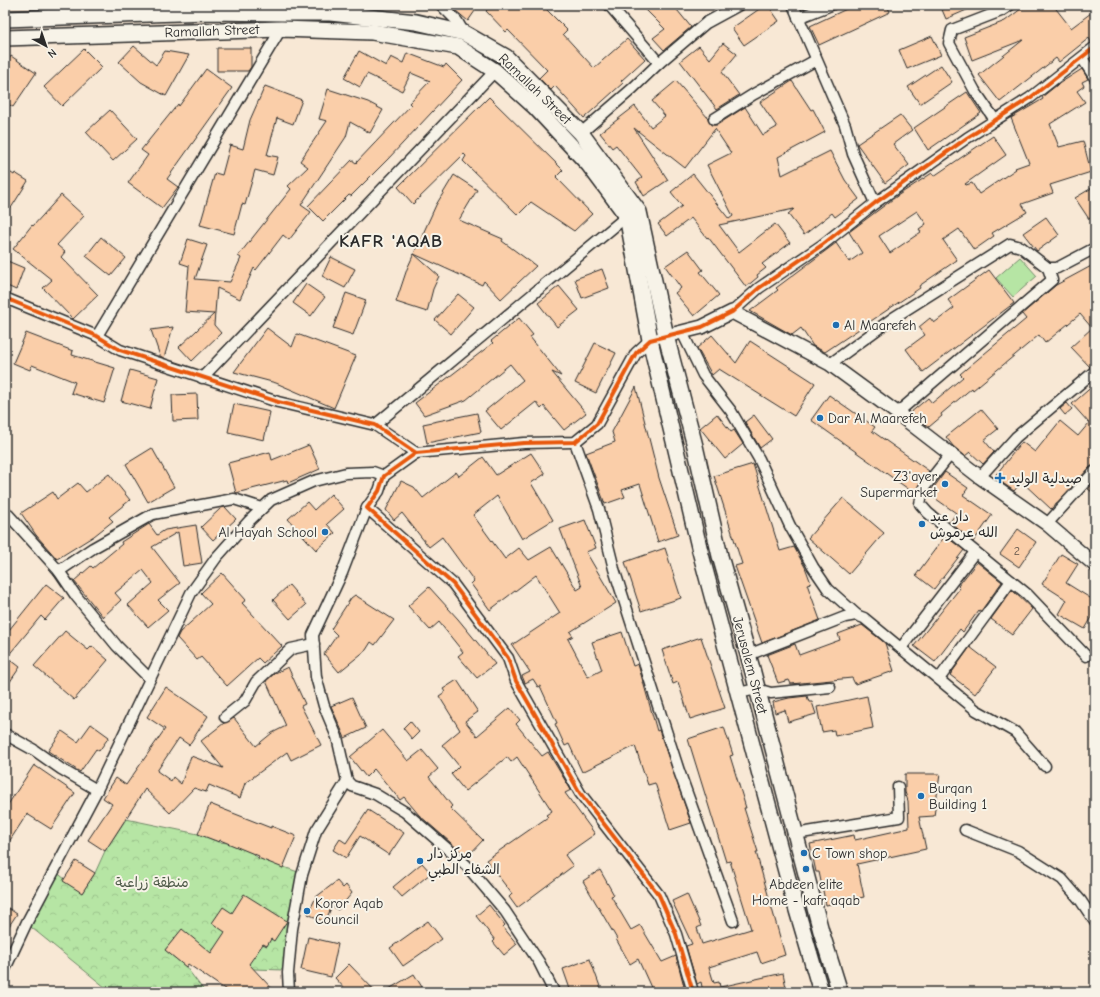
<svg xmlns="http://www.w3.org/2000/svg" width="1100" height="997" font-family="'Comic Neue','Playpen Sans Arabic',sans-serif">
<style>
.forest{fill:url(#forest-crowns);stroke:#708868}
.pitch{fill:#b6e5a4;stroke:#708868}
.building{fill:#facea9;stroke:#2b2b2b;fill-rule:evenodd}
.lines{fill:none;stroke-linecap:round;stroke-linejoin:round}
.minor-casing{stroke:#2b2b2b;stroke-width:13}
.tertiary-casing{stroke:#2b2b2b;stroke-width:16}
.secondary-casing{stroke:#2b2b2b;stroke-width:18}
.minor{stroke:#f7f3e8;stroke-width:10}
.tertiary{stroke:#f7f3e8;stroke-width:13}
.secondary{stroke:#f7f3e8;stroke-width:15}
.cycleway-casing{stroke:#f7f3e8;stroke-width:6}
.cycleway{stroke:#e8590c;stroke-width:4}
.poi-dot{fill:#1f6fb2;stroke:#f7f3e8;stroke-width:1.5}
.labels{text-anchor:middle;dominant-baseline:central;stroke-width:4;stroke-linejoin:round;paint-order:stroke}
.number-label{font-size:12px;fill:#5f544a}
.street-label{font-size:14px;fill:#2b2b2b;stroke:#f7f3e8}
.poi-label{font-size:14px;fill:#2b2b2b;stroke:#f7f3e8;text-anchor:start}
.park-label{font-size:14px;fill:#4e5a49;stroke:#f7f3e8}
.district-label{font-size:18px;font-weight:bold;letter-spacing:1px;fill:#2b2b2b;stroke:#f7f3e8}
</style>
<defs>
<pattern id="forest-crowns" width="20" height="18" patternUnits="userSpaceOnUse"><rect width="20" height="18" fill="#b6e5a4"/><path d="M2 6a3 3 0 1 1 6 0M12 15a3 3 0 1 1 6 0" fill="none" stroke="#9dc58d"/></pattern>
</defs>
<rect width="100%" height="100%" fill="#f8e8d5"/>
<filter id="ink" filterUnits="userSpaceOnUse"><feTurbulence type="fractalNoise" baseFrequency=".025" numOctaves="2"/><feDisplacementMap in="SourceGraphic" scale="8" xChannelSelector="R" yChannelSelector="G"/><feConvolveMatrix kernelMatrix="1 2 1 2 8 2 1 2 1" color-interpolation-filters="sRGB"/></filter>
<g filter="url(#ink)">
<polygon class="forest" points="126,819 198,834 219,842 228,843 251,852 258,858 298,872 287,924 283,970 254,969 227,992 203,947 182,930 165,950 186,967 205,992 111,992 32,928 27,922 55,871 82,893 95,873 105,851"/>
<polygon class="pitch" points="1020,257 1037,276 1013,297 996,278"/>
<g class="building">
<polygon points="459,5 466,5 475,11 468,21 455,10"/>
<polygon points="491,5 542,5 567,30 563,34 594,68 627,39 645,59 621,81 623,83 584,118 555,86 551,90 539,78 547,70 508,30 506,32 486,11"/>
<polygon points="641,5 673,5 691,27 664,50 653,38 665,29"/>
<polygon points="765,5 768,5 779,21 744,45 732,28"/>
<polygon points="855,5 887,5 890,12 819,45 810,26"/>
<polygon points="940,5 978,5 946,19"/>
<polygon points="1026,5 1053,5 1071,28 1095,10 1095,41 1091,42 1089,38 1059,62 1056,58 1000,102 979,75 1023,40 972,60 964,37 1005,21"/>
<polygon points="932,36 941,55 907,69 899,50"/>
<polygon points="723,43 737,54 722,72 739,95 717,109 680,61 699,46 710,59"/>
<polygon points="134,46 156,65 165,51 189,55 166,96 141,82 119,62"/>
<polygon points="217,48 251,48 251,67 248,71 217,71"/>
<polygon points="84,49 102,67 62,106 44,87"/>
<polygon points="359,51 386,66 391,57 403,63 407,53 444,67 446,64 462,80 388,159 351,196 349,195 323,221 308,206 352,160 356,163 411,105 409,103 430,81 411,73 402,91 367,74 360,87 344,78"/>
<polygon points="11,56 36,73 13,107 5,102 5,65"/>
<polygon points="941,65 952,82 920,104 908,87"/>
<polygon points="206,69 232,88 167,179 178,187 162,208 128,183 148,155 141,150 178,104 179,106"/>
<path d="M1082,69l6,10 -6,3 2,4 -7,5 8,11 -35,22 9,23 24,-6 8,31 -41,13 3,8 -31,11 5,8 -35,21 2,3 -20,14 -15,-21 -16,11 14,20 -38,26 1,2 -95,64 -12,-6 -12,-18 -9,7 -42,-24 28,-21 -2,-2 60,-45 13,19 13,-9 -13,-21 48,-36 35,-23 2,3 59,-40 13,19 -41,29 1,1 6,-2 7,11 37,-25 -1,-1 14,-5 -18,-45 32,-19 -1,-2 15,-12zM917,211l9,13 -7,5 2,3 -31,21 -11,-17z"/>
<polygon points="676,81 708,118 711,125 717,125 745,107 763,135 777,127 760,102 792,81 811,110 813,109 825,132 778,157 782,175 830,151 845,180 859,199 835,217 832,213 804,235 788,214 794,209 719,225 739,252 775,224 790,243 762,264 766,268 757,275 758,277 746,287 708,237 707,238 691,218 667,236 658,224 682,206 671,192 693,174 729,219 733,216 707,165 731,153 715,129 685,168 634,128 668,180 644,196 636,182 642,178 616,145 612,148 600,133 635,106 651,127 665,116 652,101"/>
<polygon points="265,86 302,100 293,124 277,118 267,155 278,157 273,175 255,170 245,205 242,204 234,234 200,225 215,173 222,175 230,145 243,149 250,120"/>
<polygon points="328,89 368,102 383,110 370,133 350,122 346,137 301,205 311,212 289,240 283,235 256,270 254,268 240,299 217,288 214,325 221,333 192,361 179,347 214,314 185,312 189,266 180,263 188,239 207,245 195,279 230,282 241,258 238,256 291,189 288,186 308,167 300,161 327,121 319,119"/>
<polygon points="967,92 981,113 928,150 914,128"/>
<polygon points="489,97 563,170 556,177 592,214 574,231 531,202 518,215 463,161 466,156 464,154 413,204 398,187"/>
<polygon points="110,110 137,139 113,161 86,132"/>
<polygon points="900,115 912,130 893,144 909,165 885,183 857,144"/>
<polygon points="5,169 14,175 15,173 28,181 11,208 5,204"/>
<polygon points="454,175 477,190 459,220 503,239 502,241 536,266 501,299 484,281 482,285 414,254 439,276 433,289 427,312 396,302 407,269 436,205"/>
<polygon points="1095,186 1095,216 1089,219 1075,198"/>
<polygon points="61,195 84,216 57,245 65,252 61,257 98,295 73,319 43,288 52,280 13,249 32,225 33,226"/>
<polygon points="1046,217 1059,235 1037,251 1023,233"/>
<polygon points="101,237 126,258 111,276 86,256"/>
<polygon points="688,250 703,270 700,272 719,295 694,316 675,293 681,288 665,266"/>
<polygon points="331,257 355,269 345,288 322,276"/>
<polygon points="5,260 24,268 16,290 5,285"/>
<polygon points="1095,264 1095,365 1090,367 1071,347 1092,328 1080,314 1045,343 1039,335 973,390 972,388 941,414 942,416 929,427 910,413 928,398 932,403 963,377 960,374 1026,319 1022,314 1056,285"/>
<polygon points="602,269 609,288 582,298 575,279"/>
<polygon points="989,270 1014,303 923,372 906,349 925,335 919,327 930,318 934,323 954,308 948,300"/>
<polygon points="306,284 325,297 311,316 293,303"/>
<polygon points="559,286 579,310 557,327 538,303"/>
<polygon points="346,293 366,300 353,335 333,328"/>
<polygon points="458,294 474,307 451,334 435,320"/>
<polygon points="519,318 533,335 530,337 561,376 552,372 586,413 564,430 544,406 541,409 536,402 501,430 485,411 523,380 510,364 466,400 424,415 415,403 493,343 491,341"/>
<polygon points="173,327 164,358 160,356 151,330"/>
<polygon points="267,328 292,347 297,334 356,356 334,408 276,383 234,372"/>
<polygon points="26,333 73,351 72,355 115,368 104,403 71,393 75,382 32,365 30,370 13,363"/>
<polygon points="712,335 736,363 750,341 815,383 794,416 719,369 712,375 697,348"/>
<polygon points="595,343 616,353 596,393 575,383"/>
<polygon points="130,370 158,378 150,409 121,401"/>
<polygon points="1095,384 1095,465 1090,467 1051,509 1022,482 1014,491 994,477 1022,442 1035,452 1060,421 1078,436 1089,423 1072,404"/>
<polygon points="636,387 659,478 678,535 658,542 640,484 622,490 625,497 605,504 586,453 615,442 612,432"/>
<polygon points="197,394 198,420 173,421 172,395"/>
<polygon points="829,395 875,427 872,431 929,471 914,493 811,420"/>
<polygon points="1067,403 1072,409 1065,415 1060,409"/>
<polygon points="234,404 270,412 264,440 228,432"/>
<polygon points="981,409 998,429 984,440 994,452 983,464 970,452 965,456 953,446 946,437"/>
<polygon points="477,413 481,432 427,443 423,424"/>
<polygon points="717,414 731,432 734,430 743,444 725,459 700,428"/>
<polygon points="754,415 772,439 760,448 745,422"/>
<polygon points="309,445 320,469 288,483 287,480 236,493 228,463 270,452 272,460"/>
<polygon points="152,448 174,487 148,502 126,464"/>
<polygon points="531,453 545,474 531,483 553,520 522,539 497,496 473,515 505,559 519,548 529,560 551,547 577,590 582,587 560,529 585,520 596,548 586,552 616,603 570,632 573,636 568,639 588,677 602,670 592,642 622,632 633,666 638,664 657,731 659,730 691,823 670,830 655,783 648,785 635,746 582,772 569,744 565,746 555,724 557,723 540,686 538,687 533,679 525,683 522,676 530,672 512,645 560,613 536,575 490,610 471,584 474,581 442,537 429,547 402,513 394,520 386,510 401,481 414,487 423,498 456,472 459,476 483,457 496,475"/>
<polygon points="753,464 780,551 794,547 805,567 811,583 807,584 820,620 762,643 735,566 742,564 714,476"/>
<polygon points="945,472 968,488 963,495 992,515 973,542 950,522 956,513 929,494"/>
<polygon points="109,474 130,500 109,517 113,521 94,536 57,559 36,535 21,513 53,492 57,499 78,483 86,492"/>
<polygon points="1095,481 1095,494 1088,489"/>
<polygon points="331,494 344,509 327,524 335,533 316,550 288,519 307,502 314,510"/>
<polygon points="843,498 884,533 849,574 808,538"/>
<polygon points="225,507 236,519 213,540 201,527 221,508"/>
<polygon points="149,524 157,535 165,530 196,525 202,563 183,566 178,532 152,547 180,583 158,600 168,610 148,627 128,605 153,583 143,570 115,593 121,600 103,617 74,581 91,566 93,568 122,544 121,542"/>
<polygon points="1018,529 1036,542 1019,567 1000,554"/>
<polygon points="945,536 964,550 934,589 916,575"/>
<polygon points="665,548 681,598 641,611 625,562"/>
<polygon points="1061,554 1078,564 1066,583 1095,601 1095,612 1085,629 1059,614 1067,600 1042,584"/>
<polygon points="977,562 1002,582 981,611 979,610 963,632 960,629 935,662 914,646 960,588 958,586"/>
<polygon points="222,573 246,600 242,603 282,646 263,663 258,658 227,686 201,657 197,660 177,638 180,632 211,604 201,593"/>
<polygon points="46,584 64,598 45,620 41,616 7,657 20,667 5,689 5,635"/>
<polygon points="289,585 306,605 290,619 273,600"/>
<polygon points="429,587 458,619 495,664 477,678 458,656 463,652 439,622 430,630 408,606"/>
<polygon points="1012,590 1032,609 1012,635 991,619"/>
<polygon points="355,595 394,620 375,645 371,642 366,650 339,672 324,654 337,635 331,629 351,598"/>
<polygon points="862,625 885,643 894,671 855,684 852,678 791,684 789,680 778,683 767,655 795,644 799,655 840,640 838,634"/>
<polygon points="65,631 88,650 92,646 108,660 74,700 34,666"/>
<polygon points="701,637 725,708 690,719 678,682 673,684 662,650"/>
<polygon points="970,647 996,667 975,694 950,675"/>
<polygon points="288,667 305,704 301,706 321,745 291,760 287,752 245,783 240,798 209,785 206,792 194,788 170,813 145,789 105,851 88,840 112,804 103,798 116,778 126,785 165,729 147,717 166,687 208,716 189,745 179,738 157,771 171,781 173,777 181,784 191,756 223,768 201,741 224,723 234,718 256,746 272,733 286,726 266,681 275,673"/>
<polygon points="457,680 478,712 465,721 477,736 510,708 520,720 516,724 542,756 548,752 571,790 565,793 595,834 565,855 573,866 517,908 509,897 512,894 486,860 548,817 546,815 552,811 517,757 511,762 507,757 465,791 451,774 459,766 442,745 460,730 439,696 445,692 443,689"/>
<polygon points="807,696 809,702 812,702 816,714 788,722 785,710 775,713 773,702 789,698"/>
<polygon points="867,696 873,728 835,736 834,730 822,732 817,707"/>
<polygon points="352,697 366,728 345,738 331,706"/>
<polygon points="410,721 419,732 412,739 403,728"/>
<polygon points="91,724 109,737 99,751 96,749 80,772 48,751 62,731 78,742"/>
<polygon points="724,727 733,755 730,756 746,808 744,808 758,852 756,852 785,955 761,963 757,952 709,967 714,983 719,982 720,987 783,973 787,992 703,992 701,982 697,984 686,946 692,944 672,901 687,894 701,926 697,928 702,944 751,929 730,861 726,862 688,739"/>
<polygon points="382,730 408,761 422,750 438,769 429,777 452,806 450,808 483,840 467,857 419,815 404,797 400,800 374,769 366,777 350,757"/>
<polygon points="34,765 75,793 51,829 27,814 5,848 5,809"/>
<polygon points="905,774 940,774 934,816 919,817 926,849 857,864 864,897 826,905 819,872 816,872 810,844 854,835 855,840 909,828 908,801 905,792"/>
<polygon points="210,804 271,828 271,826 296,836 283,868 258,858 259,856 220,840 219,842 198,834"/>
<polygon points="368,810 404,833 389,855 360,836 346,858 333,850 340,839 346,843"/>
<polygon points="76,861 95,873 82,893 63,881"/>
<polygon points="422,863 431,873 402,897 393,887"/>
<polygon points="600,870 614,895 611,896 631,930 640,925 662,962 676,956 684,986 671,992 653,992 638,959 630,964 616,939 617,939 583,881"/>
<polygon points="337,881 343,888 346,885 352,893 338,910 332,906 325,922 308,914 316,897"/>
<polygon points="244,894 287,921 274,941 271,939 267,946 263,944 249,964 275,992 229,992 188,964 186,967 165,950 182,929 211,953 225,932 212,923 223,907 232,913"/>
<polygon points="489,905 505,925 503,927 517,944 504,955 493,942 495,940 476,916"/>
<polygon points="5,906 17,914 5,932"/>
<polygon points="428,921 442,939 403,966 390,948"/>
<polygon points="308,937 338,944 331,977 301,970"/>
<polygon points="590,959 602,992 571,992 563,969"/>
<polygon points="349,964 376,992 348,992 335,978"/>
<polygon points="414,974 425,992 384,992"/>
</g>
<g class="lines">
<g class="minor-casing">
<g id="minor">
<polyline points="441,5 457,21 464,33"/>
<polyline points="793,5 845,125 853,154 875,203"/>
<polyline points="798,18 831,5"/>
<polyline points="1082,58 1095,78"/>
<polyline points="659,63 706,23 739,5"/>
<polyline points="714,119 754,94 816,60"/>
<polyline points="995,120 975,91 949,43 952,30 1001,11 1010,5"/>
<polyline points="581,133 632,89 659,63 609,5"/>
<polyline points="5,298 97,336 120,350 278,402 375,425 416,453 524,443 575,442 597,424 636,353 650,340 666,336"/>
<polyline points="732,312 759,288 822,245 875,203 967,138 1030,98 1095,47"/>
<polyline points="682,332 703,375 731,411 759,459 790,526 813,567 828,589 857,615"/>
<polyline points="97,336 281,29"/>
<polyline points="830,364 893,318 1010,244 1021,247 1048,268 1057,268 1095,248"/>
<polyline points="202,378 495,71"/>
<polyline points="897,413 1052,280 1048,268"/>
<polyline points="375,425 627,216"/>
<polyline points="575,442 599,509 614,569 679,771 733,921"/>
<polyline points="416,453 384,476 379,491 367,508 453,584 508,658 516,681 580,793 659,895 676,934 693,992"/>
<polyline points="950,455 923,489 920,504 928,513 1027,594 1086,656"/>
<polyline points="980,477 1016,437 1095,371"/>
<polyline points="5,511 59,571 76,596 117,646 149,678"/>
<polyline points="1047,524 1095,471"/>
<polyline points="59,571 93,548 153,514 234,499 262,508"/>
<polyline points="901,648 975,552"/>
<polyline points="748,655 845,617 856,615 864,618 976,710 1015,732 1045,766"/>
<polyline points="939,679 1011,581"/>
<polyline points="738,693 757,689 771,693 830,687"/>
<polyline points="225,717 245,701 256,682 291,649 314,644"/>
<polyline points="5,734 34,750 61,769 97,790"/>
<polyline points="347,781 352,786 375,794 405,812 466,865 505,911 539,962 554,992"/>
<polyline points="965,830 1018,851 1062,879 1081,901 1095,922"/>
<polyline points="795,834 899,817 898,787"/>
<polyline points="5,969 27,922 97,790 191,593 216,558 249,521 271,500 314,481 346,473 373,472 384,476"/>
<polyline points="289,992 288,973 292,929 302,875 316,831 347,781 337,737 324,706 316,677 313,635 342,573 367,508"/>
</g>
</g>
<g class="tertiary-casing">
<polyline id="tertiary" points="666,336 702,327 732,312 830,364 897,413 980,477 1047,524 1095,565"/>
</g>
<g class="secondary-casing">
<g id="secondary">
<polyline points="5,19 207,12 284,13 330,13 416,22 464,33 506,57 581,133 639,212 666,336 695,446 720,556 751,665 821,931 840,992"/>
<polyline points="5,38 281,29 372,32 458,47 495,71 535,107 589,165 627,216 650,340 700,551 791,890 821,992"/>
</g>
</g>
<use href="#minor" class="minor"/>
<use href="#tertiary" class="tertiary"/>
<use href="#secondary" class="secondary"/>
<g class="cycleway-casing">
<g id="cycleway">
<polyline points="5,298 97,336 120,350 278,402 375,425 416,453 524,443 575,442 597,424 636,353 650,340 702,327 732,312 759,288 822,245 875,203 967,138 1030,98 1095,47"/>
<polyline points="416,453 384,476 379,491 367,508 453,584 508,658 516,681 580,793 659,895 676,934 693,992"/>
</g>
</g>
<use href="#cycleway" class="cycleway"/>
</g>
</g>
<g class="poi-dot">
<circle cx="836" cy="325" r="4"/>
<circle cx="820" cy="418" r="4"/>
<path d="M998 472h4v4h4v4h-4v4h-4v-4h-4v-4h4z"/>
<circle cx="945" cy="484" r="4"/>
<circle cx="922" cy="524" r="4"/>
<circle cx="325" cy="532" r="4"/>
<circle cx="921" cy="796" r="4"/>
<circle cx="804" cy="853" r="4"/>
<circle cx="420" cy="861" r="4"/>
<circle cx="806" cy="869" r="4"/>
<circle cx="307" cy="911" r="4"/>
</g>
<g class="labels">
<g class="number-label">
<text x="1017" y="551">2</text>
</g>
<g class="street-label">
<text transform="translate(212 31) rotate(-2)">Ramallah Street</text>
<text transform="translate(535 89) rotate(44)">Ramallah Street</text>
<text transform="translate(750 665) rotate(75)">Jerusalem Street</text>
</g>
<g class="poi-label">
<text x="844" y="325">Al Maarefeh</text>
<text x="828" y="418">Dar Al Maarefeh</text>
<text x="937" y="476" text-anchor="end">Z3'ayer<tspan x="937" dy="16">Supermarket</tspan></text>
<text x="1009" y="478">صيدلية الوليد</text>
<text x="930" y="516">دار عبد<tspan x="930" dy="16">الله عرموش</tspan></text>
<text x="317" y="532" text-anchor="end">Al Hayah School</text>
<text x="929" y="788">Burqan<tspan x="929" dy="16">Building 1</tspan></text>
<text x="428" y="853">مركز دار<tspan x="428" dy="16">الشفاء الطبي</tspan></text>
<text x="812" y="853">C Town shop</text>
<text x="806" y="884" text-anchor="middle">Abdeen elite<tspan x="806" dy="16">Home - kafr aqab</tspan></text>
<text x="315" y="903">Koror Aqab<tspan x="315" dy="16">Council</tspan></text>
</g>
<g class="park-label">
<text x="152" y="882">منطقة زراعية</text>
</g>
<g class="district-label">
<text x="391" y="241">KAFR 'AQAB</text>
</g>
</g>
<rect width="1100" height="997" fill="none" stroke="#f7f3e8" stroke-width="20"/>
<rect x="10" y="10" width="1080" height="977" fill="none" stroke="#2b2b2b" stroke-width="1.5" filter="url(#ink)"/>
<g transform="translate(46 46) rotate(140)" stroke="#f7f3e8" stroke-width="3" paint-order="stroke">
<path d="M0-3L7 15L0 10L-7 15Z" fill="#2b2b2b"/>
<text y="-6" font-size="11" font-weight="bold" text-anchor="middle" fill="#2b2b2b">N</text>
</g>
</svg>
